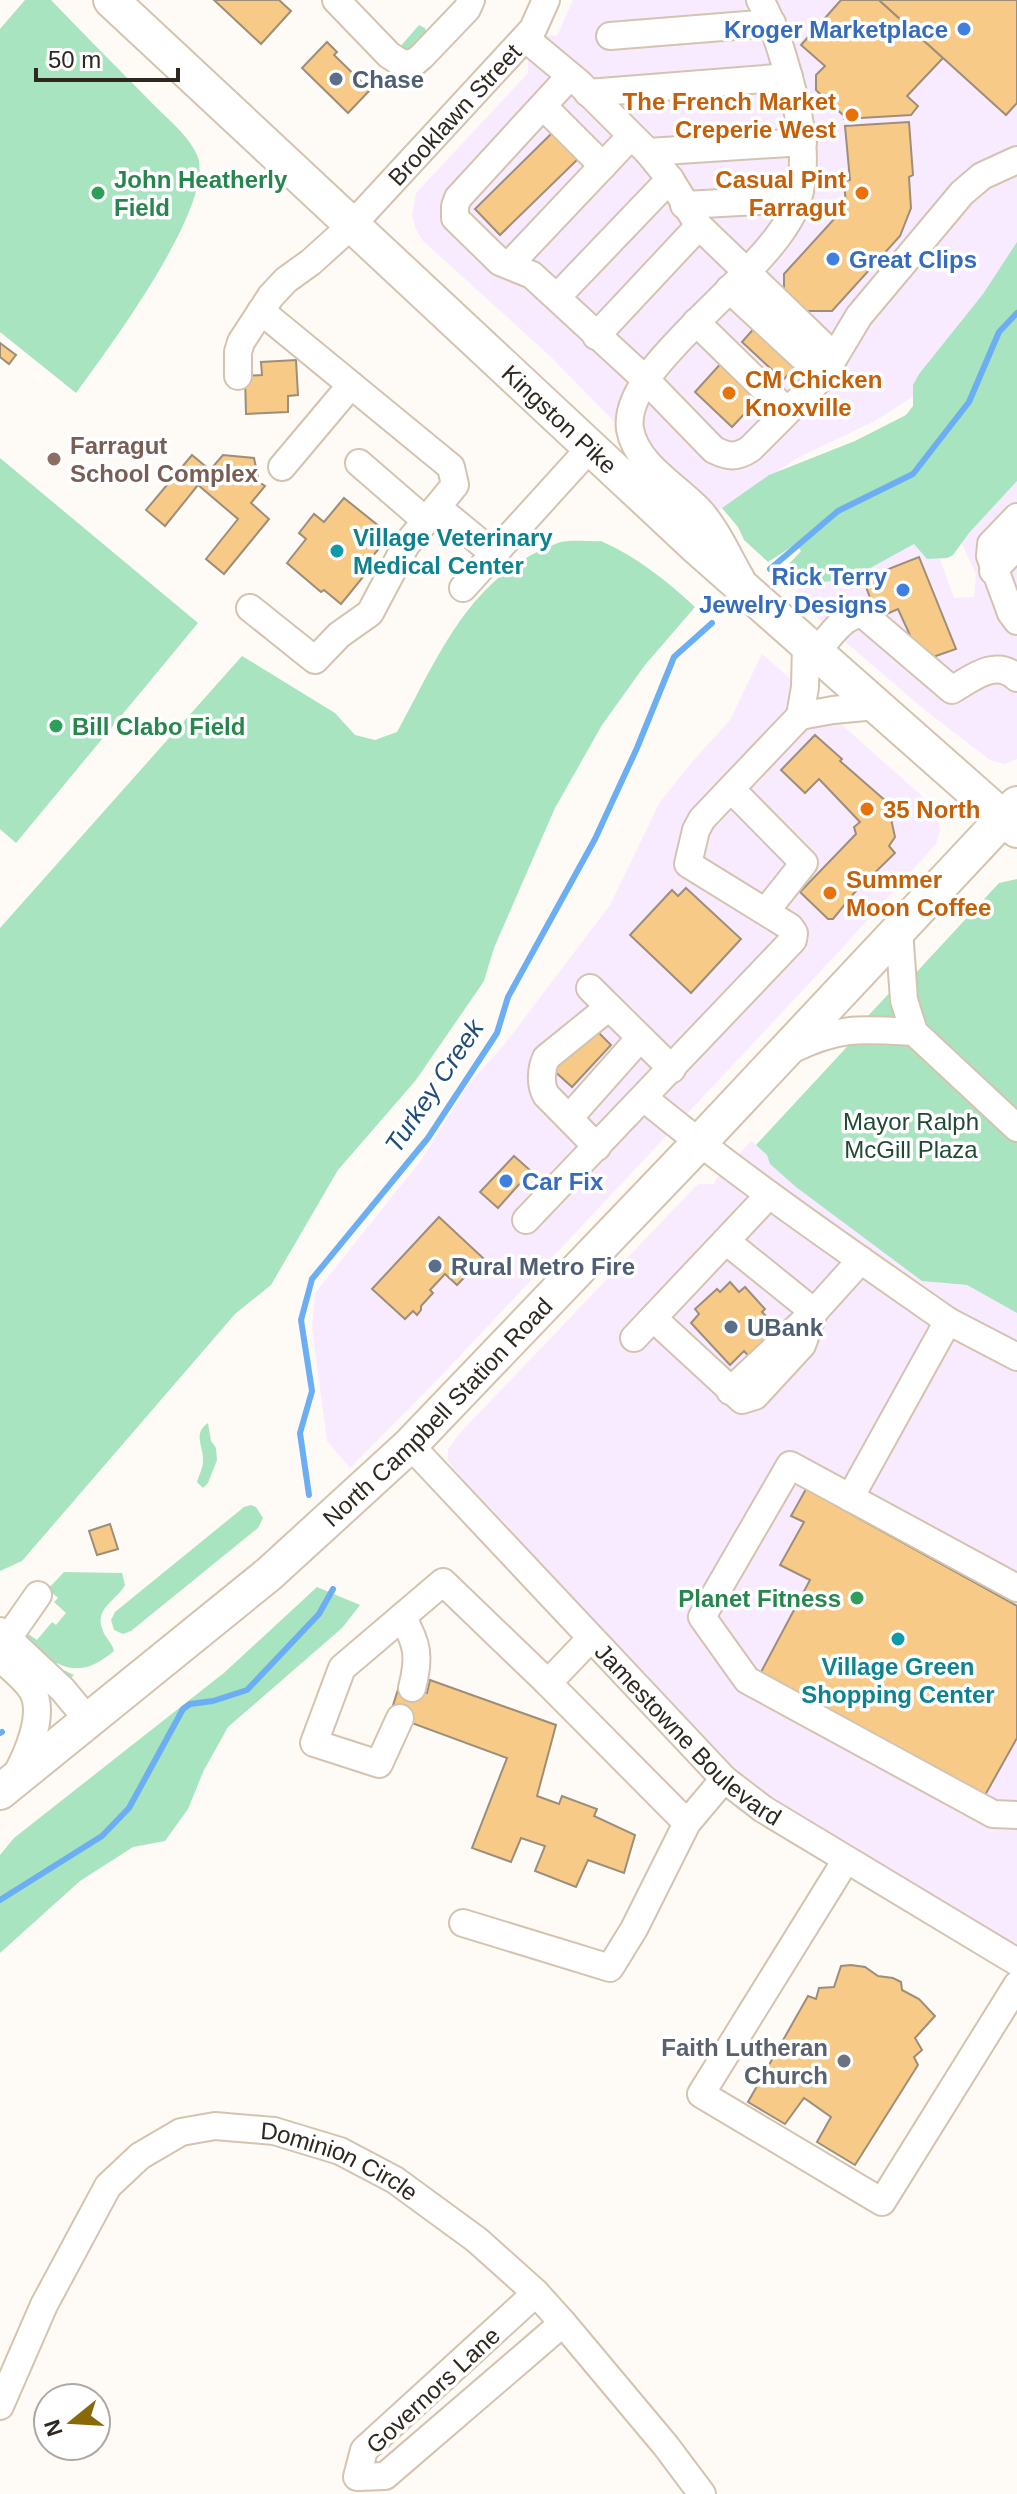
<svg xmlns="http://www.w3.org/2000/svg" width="1017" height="2494" font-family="Helvetica,sans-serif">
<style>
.commercial{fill:#f9ebff}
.green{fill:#a9e4c0}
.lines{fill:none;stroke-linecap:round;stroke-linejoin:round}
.stream{stroke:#6baef4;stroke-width:6}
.building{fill:#f8ca88;stroke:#9d8e7a;stroke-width:2}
.minor-casing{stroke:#d4c4af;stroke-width:30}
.major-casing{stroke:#d4c4af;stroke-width:38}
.minor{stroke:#fff;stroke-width:26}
.major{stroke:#fff;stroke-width:34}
.shop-dot{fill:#3f7fe0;stroke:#fff;stroke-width:3}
.service-dot{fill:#5c6f8a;stroke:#fff;stroke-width:3}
.food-dot{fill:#e8710a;stroke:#fff;stroke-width:3}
.leisure-dot{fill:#2e9e5b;stroke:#fff;stroke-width:3}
.education-dot{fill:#8d6e63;stroke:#fff;stroke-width:3}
.culture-dot{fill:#0f9aa8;stroke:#fff;stroke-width:3}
.worship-dot{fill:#6b7280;stroke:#fff;stroke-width:3}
.labels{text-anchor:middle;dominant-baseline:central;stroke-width:7;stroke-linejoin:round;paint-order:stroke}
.shop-label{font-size:24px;font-weight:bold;fill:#366cbe;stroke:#fff;text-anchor:end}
.service-label{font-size:24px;font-weight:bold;fill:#4e5e75;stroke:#fff;text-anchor:start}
.food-label{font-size:24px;font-weight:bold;fill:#c56008;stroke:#fff;text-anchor:start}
.street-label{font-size:24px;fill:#2e2820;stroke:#fff}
.leisure-label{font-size:24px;font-weight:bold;fill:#27864d;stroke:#fff;text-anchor:start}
.education-label{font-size:24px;font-weight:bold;fill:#785e54;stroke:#fff;text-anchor:start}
.culture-label{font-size:24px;font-weight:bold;fill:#0d838f;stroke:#fff;text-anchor:start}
.park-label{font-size:24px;fill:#214a34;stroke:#fff}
.worship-label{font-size:24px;font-weight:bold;fill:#5b616d;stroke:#fff;text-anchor:end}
.water-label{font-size:26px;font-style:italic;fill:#1e4d7a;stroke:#fff}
</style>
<rect width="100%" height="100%" fill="#fefaf6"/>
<g class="commercial">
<polygon points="573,0 1017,0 1017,249 914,396 875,421 799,457 713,514 620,428 550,356 422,240 415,227 412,215 416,193 528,73 528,60 548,35 557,36"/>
<polygon points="1017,469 1017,759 1004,764 990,760 925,710 792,596 798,589 815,585 837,563 895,544 934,543 954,598 974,597 976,574 955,529"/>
<polygon points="762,654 930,803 937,815 940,830 936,844 835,956 443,1374 350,1468 327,1441 312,1328 315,1293 422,1159 468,1085 504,1045 610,905 660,802 692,762 730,720"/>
<polygon points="751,1141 820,1198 938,1283 967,1285 1017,1313 1017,1947 764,1795 741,1776 544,1574 505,1523 468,1486 448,1461 448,1449 459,1434 695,1187 699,1184 714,1184 716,1179"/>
</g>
<g class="green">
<path d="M25,0h26c32,33 65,67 98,100 15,16 39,34 48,55 21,47 -91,197 -121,238l-76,-61v-303z"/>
<polygon points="419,25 425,28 427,34 409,53 399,48"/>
<polygon points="1017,242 1017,481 969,533 953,555 947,558 927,559 914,544 854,577 801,586 788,577 784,569 801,551 796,544 768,562 744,540 738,527 722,508 769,475 855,441 906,415 913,406 913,385 919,374 983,294"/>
<polygon points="0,458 198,623 16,843 0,829"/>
<path d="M601,541c36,16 65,39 94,66l-50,58 -43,60 -47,83 -61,140 -10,33 -68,99 -78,90 -67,115 -36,29 -213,247 -22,10v-643l242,-272 93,57 20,22 20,5 22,-8c42,-76 72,-157 161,-189 12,-4 30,-1 43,-2z"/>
<polygon points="1017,879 1017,1313 967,1285 922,1281 796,1187 770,1164 767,1155 756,1145 870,1022 866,1018 895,987 900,990 999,883"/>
<path d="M208,1423l3,18 5,7 1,12 -9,23 -5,5 -6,-6c2,-7 6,-14 6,-21 1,-15 -11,-27 5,-38z"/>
<polygon points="251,1505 256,1507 263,1518 258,1528 131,1631 123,1634 114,1630 111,1620 115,1612 244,1507"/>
<path d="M64,1572l58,1 3,12c-8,15 -30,23 -23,43 2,9 10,14 12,23 -17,14 -35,24 -57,12l-2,3 19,9 -3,3 -9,-3 -40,-40 5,-2 10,7 15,-18 4,3 10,-12 -12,-11 4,-4 -10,-9z"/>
<polygon points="317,1587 360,1605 342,1628 228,1727 204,1770 188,1809 165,1841 133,1847 80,1881 0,1953 0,1855 14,1838 225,1672"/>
</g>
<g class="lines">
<g class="stream">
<polyline points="770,569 838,511 913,474 969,402 999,332 1017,313"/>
<polyline points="309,1495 300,1433 312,1391 301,1320 312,1279 428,1138 497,1033 508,997 595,839 637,748 674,657 712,623"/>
<polyline points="0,1733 2,1732"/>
<polyline points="0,1900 102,1836 129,1808 183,1709 190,1704 213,1701 247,1690 319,1614 333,1589"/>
</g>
</g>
<g class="building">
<polygon points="214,0 279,0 291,11 261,44"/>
<polygon points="841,0 879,0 943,58 907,96 918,106 911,115 844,119 844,116 816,90 816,75 825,66 801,45"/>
<polygon points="879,0 1017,0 1017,103 1006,115"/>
<polygon points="327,42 337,52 334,55 370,90 348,113 302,68"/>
<polygon points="909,122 913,175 909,177 911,208 900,236 832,311 806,311 784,290 784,274 846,206 844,181 850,180 845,126"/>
<polygon points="553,132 579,158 500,235 475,209"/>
<polygon points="757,325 798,364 783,380 742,342"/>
<polygon points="0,343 16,355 9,364 0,357"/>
<polygon points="296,360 298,395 288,396 288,412 246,414 245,376 262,375 261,362"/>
<polygon points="724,360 763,394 732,427 695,392"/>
<polygon points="192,455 210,470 223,455 254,458 259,482 265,486 251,503 269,519 224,574 206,559 238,519 198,485 165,526 146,510"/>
<polygon points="344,498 390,535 359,573 363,577 341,604 324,590 321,592 287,563 306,539 299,533 314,514 324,522"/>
<polygon points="919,557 956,649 930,658 914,644 898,609 882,616 874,608 863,579"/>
<polygon points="815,735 842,759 840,761 895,809 890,814 895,837 889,846 895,853 855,892 833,919 828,919 800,892 856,834 854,827 860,822 819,779 805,793 781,770"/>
<polygon points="686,888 741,939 691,993 630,935 672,890 678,896"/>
<polygon points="592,1026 611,1045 572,1087 551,1068 568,1051 572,1055 585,1042"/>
<polygon points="514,1156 531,1171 498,1208 480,1192"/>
<polygon points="439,1217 483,1258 457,1285 445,1274 430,1290 433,1293 421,1306 421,1310 417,1315 413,1311 405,1319 372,1289"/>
<polygon points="730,1282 739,1292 745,1287 765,1309 762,1312 772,1322 761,1332 787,1360 768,1377 744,1351 730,1365 691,1323 699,1314 695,1309 717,1289 720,1292"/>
<polygon points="806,1489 1017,1606 1017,1738 984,1797 761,1672 810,1580 780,1565 804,1522 791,1516"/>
<polygon points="110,1524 118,1549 97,1555 89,1531"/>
<polygon points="430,1680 556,1725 537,1796 559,1804 562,1796 597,1809 594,1816 635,1835 624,1873 588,1860 576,1887 535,1871 545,1846 521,1838 511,1862 472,1848 507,1758 390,1715 400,1683 427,1693"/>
<polygon points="851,1965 865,1967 878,1976 893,1978 901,1982 902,1990 919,1999 935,2016 915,2038 922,2050 914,2057 918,2065 855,2165 817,2142 831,2117 804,2098 785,2124 748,2102 808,1996 816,1999 819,1988 834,1987 841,1966"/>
</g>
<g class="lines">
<g class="minor-casing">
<g id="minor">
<polyline points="336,0 389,55 403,64 415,62 422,56 467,9 471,0"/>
<polyline points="610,36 772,23"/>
<polyline points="525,38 579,83 648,152 670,179 699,226 833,355"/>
<path d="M570,76l-112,122 -3,8v12l45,44 32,13 114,105 68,70c15,7 22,8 36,-1l73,-73 36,-60 103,-123 20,-17 35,-16"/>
<polyline points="588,93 789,77"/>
<polyline points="543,106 603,166"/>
<polyline points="648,152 803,142"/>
<polyline points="684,205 798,199"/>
<polyline points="509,265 631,136"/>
<polyline points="729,289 823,376"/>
<polyline points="557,297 670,179"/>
<polyline points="696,322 787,411"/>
<polyline points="596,336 699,226"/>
<path id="s1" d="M238,376v-24l3,-10 30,-46 15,-16 25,-18 42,-38 180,-195 13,-29"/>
<polyline points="359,463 426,521"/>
<polyline points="282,467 351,385"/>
<polyline points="437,507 493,553"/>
<polyline points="1017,517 991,544 990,556 1011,613 1017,621"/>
<polyline points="993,571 1017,546"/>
<path d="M741,578c-13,-22 -24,-48 -41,-67 -23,-25 -64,-46 -70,-82 -10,-66 149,-160 168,-230 10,-36 3,-79 -7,-114 -8,-29 -16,-59 -31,-85"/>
<polyline points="463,588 590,448"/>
<polyline points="250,608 315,660 339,635 370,613 406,545 455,485 451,467 261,311"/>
<path d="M816,653c12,-14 27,-39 47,-39l89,76c20,-12 44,-32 65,-12"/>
<polyline points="800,716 805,687 806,644"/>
<polyline points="731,789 804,863 766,911"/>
<polyline points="899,929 904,1000 914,1032 1017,1128"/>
<polyline points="590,988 672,1069"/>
<path d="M793,1049c47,-23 70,-20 121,-17"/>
<path d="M644,1098c97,80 201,151 304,223l-98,177"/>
<polyline points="569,1118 640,1038"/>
<path d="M597,1147l-51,-52c-6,-10 -5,-26 0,-37l63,-51"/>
<polyline points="526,1220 793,940 794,933 790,927 688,864 696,830 702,819 800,716 833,710 876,706"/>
<polyline points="726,1241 814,1312"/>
<polyline points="653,1318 742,1400 755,1396 802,1345 814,1312"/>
<polyline points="948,1321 1017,1357"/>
<polyline points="634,1338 769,1195"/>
<polyline points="730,1391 814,1312 861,1260"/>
<path id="s2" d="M410,1445l314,334 39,30 254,153"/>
<polyline points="1017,1588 790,1465 702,1617 747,1680 993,1814 1017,1815"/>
<path d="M402,1617c16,27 18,40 10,71"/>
<polyline points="0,1631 63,1690 87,1719"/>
<polyline points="8,1638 38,1595"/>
<path d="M0,1658c11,10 24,20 32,32 14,24 -5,65 -17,87"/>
<polyline points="548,1683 687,1823"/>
<polyline points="400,1718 379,1764 314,1743 342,1668 443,1582 548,1683 591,1638"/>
<polyline points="846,1860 701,2094 882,2202 1017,1985"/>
<polyline points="463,1923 610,1968 634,1929 687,1823 724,1779"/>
<polyline points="536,2293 364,2450 357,2477 385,2476 563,2323"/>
<path id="s3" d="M0,2406l44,-101 64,-119 32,-30 41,-24 34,-6 59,5 66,20 55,29 82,60 59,53 27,30 103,123 36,48"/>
</g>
</g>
<g class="major-casing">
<g id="major">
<path id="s4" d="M111,0l587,548 319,282"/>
<path id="s5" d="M0,1792l269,-218 141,-129 289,-302 318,-339"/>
</g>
</g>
<use href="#minor" class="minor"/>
<use href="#major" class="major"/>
</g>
<g class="shop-dot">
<circle cx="964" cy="29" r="8"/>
<circle cx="833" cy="259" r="8"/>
<circle cx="903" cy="590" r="8"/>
<circle cx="506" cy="1181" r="8"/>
</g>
<g class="service-dot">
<circle cx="336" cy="79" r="8"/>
<circle cx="435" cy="1266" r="8"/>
<circle cx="731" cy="1327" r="8"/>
</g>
<g class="food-dot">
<circle cx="852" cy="115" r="8"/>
<circle cx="862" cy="193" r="8"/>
<circle cx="729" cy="393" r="8"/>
<circle cx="867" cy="809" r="8"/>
<circle cx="830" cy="893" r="8"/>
</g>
<g class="leisure-dot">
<circle cx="98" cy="193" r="8"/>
<circle cx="56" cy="726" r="8"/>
<circle cx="857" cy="1598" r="8"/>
</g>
<circle class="education-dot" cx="54" cy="459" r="8"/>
<g class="culture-dot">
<circle cx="337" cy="551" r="8"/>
<circle cx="898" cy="1639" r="8"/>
</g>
<circle class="worship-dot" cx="844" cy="2061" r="8"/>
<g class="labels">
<g class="shop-label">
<text x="948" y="29">Kroger Marketplace</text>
<text x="849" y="259" text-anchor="start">Great Clips</text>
<text x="887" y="576">Rick Terry<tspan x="887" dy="28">Jewelry Designs</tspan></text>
<text x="522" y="1181" text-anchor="start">Car Fix</text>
</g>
<g class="service-label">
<text x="352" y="79">Chase</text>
<text x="451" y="1266">Rural Metro Fire</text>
<text x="747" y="1327">UBank</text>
</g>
<g class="food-label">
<text x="836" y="101" text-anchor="end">The French Market<tspan x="836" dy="28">Creperie West</tspan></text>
<text x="846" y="179" text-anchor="end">Casual Pint<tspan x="846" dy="28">Farragut</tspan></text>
<text x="745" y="379">CM Chicken<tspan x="745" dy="28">Knoxville</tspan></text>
<text x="883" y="809">35 North</text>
<text x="846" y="879">Summer<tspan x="846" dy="28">Moon Coffee</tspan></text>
</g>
<g class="street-label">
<text stroke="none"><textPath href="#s1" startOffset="348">Brooklawn Street</textPath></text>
<text stroke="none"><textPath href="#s4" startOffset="614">Kingston Pike</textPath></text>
<text stroke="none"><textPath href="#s5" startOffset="580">North Campbell Station Road</textPath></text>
<text stroke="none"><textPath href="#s2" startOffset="402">Jamestowne Boulevard</textPath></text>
<text stroke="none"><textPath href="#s3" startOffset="502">Dominion Circle</textPath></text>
<text transform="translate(433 2390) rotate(-43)">Governors Lane</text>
</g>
<g class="leisure-label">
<text x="114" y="179">John Heatherly<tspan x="114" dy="28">Field</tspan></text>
<text x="72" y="726">Bill Clabo Field</text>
<text x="841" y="1598" text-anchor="end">Planet Fitness</text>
</g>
<g class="education-label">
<text x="70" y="445">Farragut<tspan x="70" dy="28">School Complex</tspan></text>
</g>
<g class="culture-label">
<text x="353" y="537">Village Veterinary<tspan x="353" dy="28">Medical Center</tspan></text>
<text x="898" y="1666" text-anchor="middle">Village Green<tspan x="898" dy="28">Shopping Center</tspan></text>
</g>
<g class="park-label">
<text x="911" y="1121">Mayor Ralph<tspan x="911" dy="28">McGill Plaza</tspan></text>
</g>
<g class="worship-label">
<text x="828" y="2047">Faith Lutheran<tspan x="828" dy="28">Church</tspan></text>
</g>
<g class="water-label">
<text transform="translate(434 1086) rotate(-56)">Turkey Creek</text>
</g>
</g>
<g transform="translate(72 2422) rotate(252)"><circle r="38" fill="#ffffff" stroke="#aba9a6" stroke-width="2"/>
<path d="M0-6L14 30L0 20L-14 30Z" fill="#896907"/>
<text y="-12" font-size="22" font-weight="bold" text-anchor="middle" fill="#2e2820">N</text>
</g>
<path d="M36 68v12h142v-12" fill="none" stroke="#2e2820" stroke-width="4"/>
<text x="48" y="68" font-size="24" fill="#2e2820" stroke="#ffffff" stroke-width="6" paint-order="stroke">50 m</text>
</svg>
